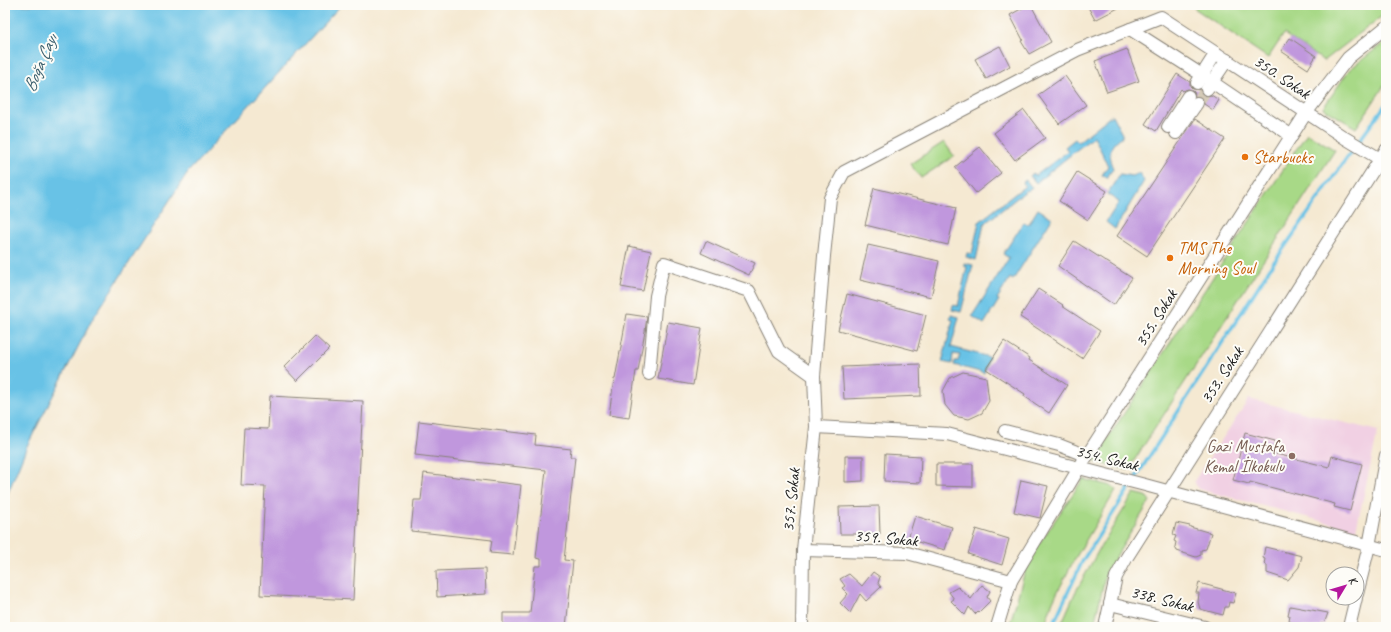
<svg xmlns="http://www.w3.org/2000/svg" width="1391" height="632" font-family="Caveat,sans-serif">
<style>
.built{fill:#f1d0e3}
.green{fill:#a8d987;stroke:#627a52}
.water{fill:#68c2e6;stroke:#426f81}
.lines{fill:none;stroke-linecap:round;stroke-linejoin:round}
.stream{stroke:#68c2e6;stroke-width:3.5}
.building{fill:#c097dd}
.street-tunnel{stroke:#d4cab7;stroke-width:12;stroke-dasharray:12 6;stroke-linecap:butt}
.street-casing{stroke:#888277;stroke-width:14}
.street{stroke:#fff;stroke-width:12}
.food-dot{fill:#e8710a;stroke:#fdfcf7;stroke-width:1.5}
.education-dot{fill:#8d6e63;stroke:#fdfcf7;stroke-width:1.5}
.labels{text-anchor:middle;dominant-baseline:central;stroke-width:4;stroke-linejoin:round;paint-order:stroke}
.street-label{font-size:17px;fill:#1c1c1c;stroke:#fdfcf7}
.food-label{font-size:17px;fill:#c56008;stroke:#fdfcf7;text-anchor:start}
.education-label{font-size:17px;fill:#785e54;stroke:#fdfcf7;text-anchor:end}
.water-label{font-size:18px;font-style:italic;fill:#3a5e6d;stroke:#fdfcf7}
</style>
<rect width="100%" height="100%" fill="#fdfcf7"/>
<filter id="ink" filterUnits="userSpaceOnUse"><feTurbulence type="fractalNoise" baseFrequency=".025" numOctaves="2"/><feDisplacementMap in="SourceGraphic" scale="8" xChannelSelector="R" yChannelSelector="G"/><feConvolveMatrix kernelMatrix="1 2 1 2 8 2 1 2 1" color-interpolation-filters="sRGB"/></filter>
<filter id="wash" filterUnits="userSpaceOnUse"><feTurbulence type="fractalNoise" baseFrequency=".012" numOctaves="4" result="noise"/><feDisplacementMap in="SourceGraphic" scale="16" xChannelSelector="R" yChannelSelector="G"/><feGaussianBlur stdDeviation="0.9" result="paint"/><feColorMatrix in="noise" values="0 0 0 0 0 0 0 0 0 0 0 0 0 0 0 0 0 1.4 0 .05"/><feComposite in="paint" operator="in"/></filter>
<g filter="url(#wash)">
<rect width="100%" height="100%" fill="#f5e9d2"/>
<polygon class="built" points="1249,399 1378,431 1356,530 1198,489 1194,481"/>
<g class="green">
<polygon points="1196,5 1386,5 1386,13 1324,61 1284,34 1268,58 1194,8"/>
<polygon points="1386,41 1386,83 1356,128 1323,108 1349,70"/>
<polygon points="1307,133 1335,150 1128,470 1093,461"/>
<polygon points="944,142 954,156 921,178 910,164"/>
<polygon points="1083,479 1111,486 1116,490 1073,562 1053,601 1044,627 1009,627 1028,560"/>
<polygon points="1134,493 1146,496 1150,501 1106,573 1094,625 1091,627 1060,627 1075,593 1101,546"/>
</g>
<g class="water">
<polygon points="5,5 341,5 188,172 92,320 27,446 5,500"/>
<path d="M1112,115l11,21c-13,8 -17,18 -10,32l-6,10 -5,-3 6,-9 -14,-30 -58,47 -6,-7 3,-3 2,3 33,-25 -3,-4 10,-8 3,3z"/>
<polygon points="1139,173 1144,181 1115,229 1106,222 1119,202 1107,194 1120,174 1132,176"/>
<polygon points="1026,180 1032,188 1028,191 1027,190 984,224 976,260 966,257 967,253 972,254 979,222 1025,186 1023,182"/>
<polygon points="1038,209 1052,218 1013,280 1010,278 997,299 999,300 984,324 972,316 1009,258 1003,254 1024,222 1028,225"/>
<polygon points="964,263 973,265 961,312 952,310 953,305 958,306 967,267 964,266"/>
<polygon points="951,315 959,317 951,347 989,357 984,373 954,365 955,361 958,361 960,355 953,354 952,364 942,362 953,320 950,319"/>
</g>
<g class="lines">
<polyline class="stream" points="1053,627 1056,618 1083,560 1272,265 1346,159 1386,104"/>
</g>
<g id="blocks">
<g class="building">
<polygon points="1028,5 1031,5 1051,42 1029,54 1021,41 1023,40 1010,15"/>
<polygon points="1087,5 1124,5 1095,20"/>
<polygon points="1290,38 1316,56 1308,69 1281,51"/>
<polygon points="1000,46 1010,66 986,79 975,59"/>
<polygon points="1127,49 1139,81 1107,92 1095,61"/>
<polygon points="1177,74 1190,82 1190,86 1193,89 1200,90 1203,95 1207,96 1211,95 1219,100 1213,110 1204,104 1204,100 1202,97 1195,96 1194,92 1192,90 1188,89 1183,91 1181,89 1156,131 1145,124"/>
<polygon points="1065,76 1086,105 1059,124 1038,95"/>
<polygon points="1024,110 1045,138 1015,160 994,133"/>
<polygon points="1195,119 1225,139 1147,256 1117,236"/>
<polygon points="980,147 1001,173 976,193 955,167"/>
<polygon points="1077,172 1107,191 1088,220 1059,201"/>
<polygon points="874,188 956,208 948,245 865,225"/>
<polygon points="706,241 755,263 749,275 701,253"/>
<polygon points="1074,241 1132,278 1114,305 1058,266"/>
<polygon points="868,245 939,261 931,297 860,280"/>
<polygon points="629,246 651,251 643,291 621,287"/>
<polygon points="1038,289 1063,305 1062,306 1100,331 1082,358 1020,317"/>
<polygon points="847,294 926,315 917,351 838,330"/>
<polygon points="627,314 647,317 645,331 638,371 636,371 629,418 609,415 614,379 615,379"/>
<polygon points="668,322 702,328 693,385 658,379"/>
<polygon points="315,336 329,349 297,381 284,367"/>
<polygon points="1004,341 1030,358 1029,360 1067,385 1049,413 1024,396 1025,394 986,369"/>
<polygon points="920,364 921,396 844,399 842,367"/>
<polygon points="963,372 986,377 989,401 982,413 969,419 954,416 945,405 943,391 950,378"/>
<polygon points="270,396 363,401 353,600 260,595 265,486 241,485 244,428 268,429"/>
<polygon points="419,421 536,435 535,445 571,449 570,457 575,457 564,560 573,561 566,627 503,627 503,613 530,613 535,566 541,566 541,559 536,558 546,470 415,455"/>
<polygon points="1245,433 1275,441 1272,453 1329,467 1332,456 1362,464 1350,511 1334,507 1335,504 1250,482 1249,484 1233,480"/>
<polygon points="885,454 921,456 920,483 884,481"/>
<polygon points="845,456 863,456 863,481 845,482"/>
<polygon points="936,464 973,464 973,487 936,486"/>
<polygon points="424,473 521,485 513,555 490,553 492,540 411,531 414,500 421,500"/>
<polygon points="1021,480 1048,486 1040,518 1014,512"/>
<polygon points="879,506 880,534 840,534 839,507"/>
<polygon points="915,516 952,527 945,550 908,539"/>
<polygon points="1176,523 1190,526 1190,527 1211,533 1206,549 1201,550 1201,555 1196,557 1177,551 1175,547 1176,542 1174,541 1176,536 1173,535"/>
<polygon points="976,529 1009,539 1002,565 968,554"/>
<polygon points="1265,547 1302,556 1299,567 1288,580 1267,573 1267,565 1264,564 1265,559 1263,558"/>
<polygon points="485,569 486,594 437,597 436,571"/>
<polygon points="873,572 880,577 878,583 881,587 866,601 860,594 850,613 840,603 848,594 842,588 845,586 840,579 849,574 862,586"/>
<polygon points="1199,583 1236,593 1233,603 1229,602 1228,607 1225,607 1223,615 1200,609 1198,602 1199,593 1196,593"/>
<polygon points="982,585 990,591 987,597 990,601 979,612 978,611 975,614 969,607 965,615 951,601 954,599 949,592 958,587 971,599"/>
<polygon points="1290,606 1328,613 1324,624 1321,624 1320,627 1290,627 1291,622 1289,621 1290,616 1288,615"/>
</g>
</g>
</g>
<g filter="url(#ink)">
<use href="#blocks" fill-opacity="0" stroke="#888277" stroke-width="1"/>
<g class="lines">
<polyline class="street-tunnel" points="1197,103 1207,89"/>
<g class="street-casing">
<g id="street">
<polyline points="1130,29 1202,75 1197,83"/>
<polyline points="1227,60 1212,82 1292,136"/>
<polyline points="1207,89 1212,82 1202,75 1216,53"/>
<polyline points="1168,127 1188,96"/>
<polyline points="1176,133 1197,103"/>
<polyline points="649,374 656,296 664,263 749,291 779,351 814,376"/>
<polyline points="816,427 947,434 1145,485 1386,550"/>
<polyline points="1005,431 1059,445 1087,456"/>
<polyline points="803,550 907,553 1011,581"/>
<polyline points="1357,594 1369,546 1386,455"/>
<polyline points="1110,604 1205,627"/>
<polyline points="802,627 803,550 816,427 814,376 824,256 830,198 844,172 1077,50 1161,17 1345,138 1380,159 1386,161"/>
<polyline points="997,627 1011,581 1079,468 1306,113 1348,58 1386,27"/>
<polyline points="1105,627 1116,577 1127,557 1386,150"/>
<polyline points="1349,627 1356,598"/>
</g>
</g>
<use href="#street" class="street"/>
</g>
</g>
<g class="food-dot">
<circle cx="1245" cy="157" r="4"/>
<circle cx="1170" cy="258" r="4"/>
</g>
<circle class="education-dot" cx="1292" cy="456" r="4"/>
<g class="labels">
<g class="street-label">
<text transform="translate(1282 77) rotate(34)">350. Sokak</text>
<text transform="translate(1156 318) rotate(-58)">355. Sokak</text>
<text transform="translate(1222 375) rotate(-57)">353. Sokak</text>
<text transform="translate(1107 458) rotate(14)">354. Sokak</text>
<text transform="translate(791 500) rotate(-84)">357. Sokak</text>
<text transform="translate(886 538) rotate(5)">359. Sokak</text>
<text transform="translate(1162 599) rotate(14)">338. Sokak</text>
</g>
<g class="food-label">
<text x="1253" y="157">Starbucks</text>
<text x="1178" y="248">TMS The<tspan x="1178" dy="20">Morning Soul</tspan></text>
</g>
<g class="education-label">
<text x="1284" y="446">Gazi Mustafa<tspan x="1284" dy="20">Kemal İlkokulu</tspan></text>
</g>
<g class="water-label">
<text transform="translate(40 63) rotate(-67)">Boğa Çayı</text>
</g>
</g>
<rect width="1391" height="632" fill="none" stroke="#fdfcf7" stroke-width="20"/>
<g transform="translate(1345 586) rotate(52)"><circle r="19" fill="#fdfcf7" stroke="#a3a29f"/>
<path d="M0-3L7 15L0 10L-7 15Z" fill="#b5179e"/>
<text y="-6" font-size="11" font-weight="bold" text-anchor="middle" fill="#1c1c1c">K</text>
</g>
</svg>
